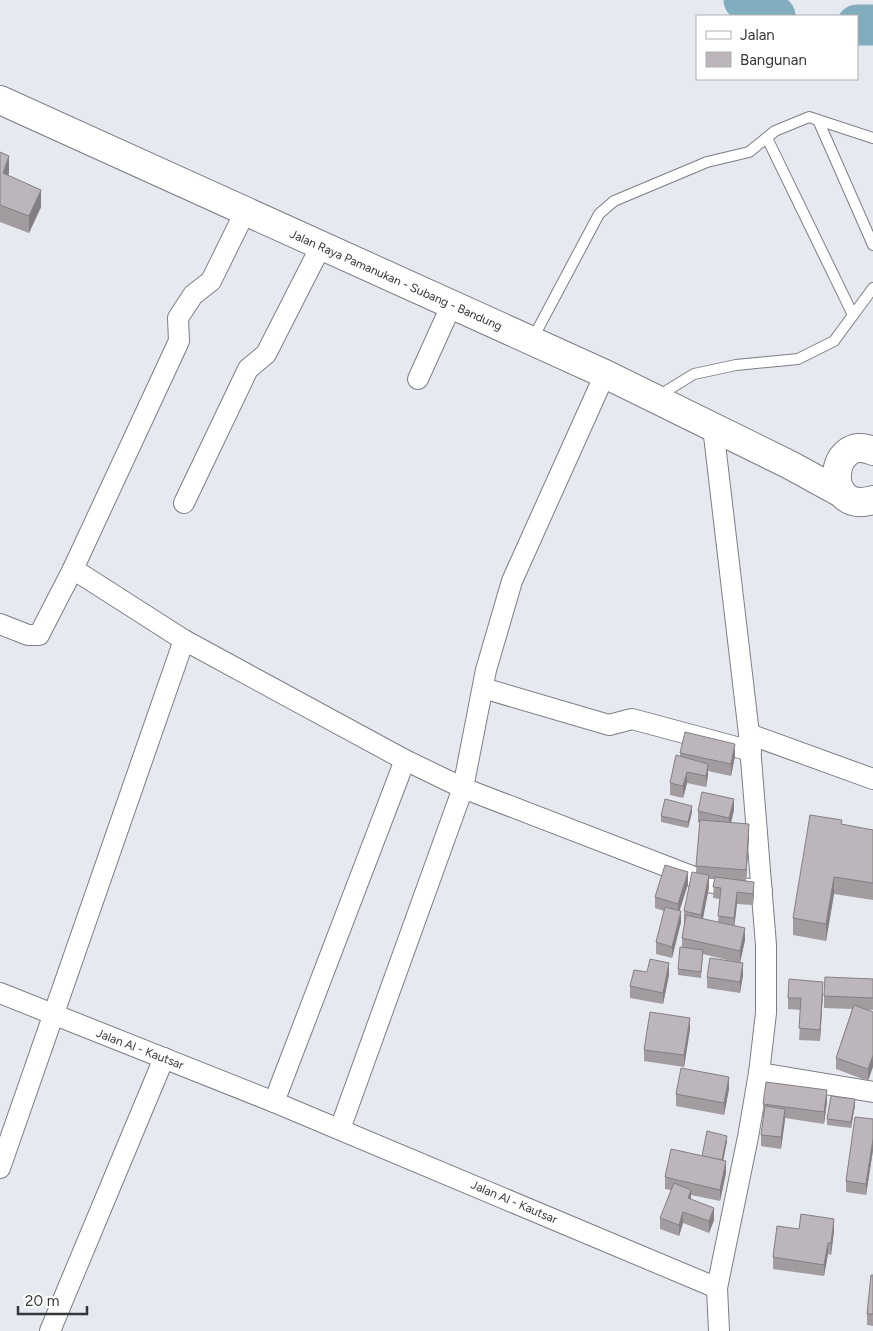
<svg xmlns="http://www.w3.org/2000/svg" width="873" height="1331" font-family="Figtree,sans-serif">
<style>
.lines{fill:none;stroke-linecap:round;stroke-linejoin:round}
.river{stroke:#81adbf;stroke-width:41}
.service-casing{stroke:#7c7e85;stroke-width:12}
.minor-casing{stroke:#7c7e85;stroke-width:22}
.primary-casing{stroke:#7c7e85;stroke-width:30}
.service{stroke:#fff;stroke-width:10}
.minor{stroke:#fff;stroke-width:20}
.primary{stroke:#fff;stroke-width:28}
.wall{fill:#a29ca1;fill-rule:evenodd}
.shaded-wall{fill:#847f83}
.building{fill:#bcb5bb;stroke:#847f83}
.labels{text-anchor:middle;dominant-baseline:central;stroke-width:4;stroke-linejoin:round;paint-order:stroke}
.street-label{font-size:12px;fill:#36373a;stroke:#fff}
</style>
<rect width="100%" height="100%" fill="#e6e9f0"/>
<g class="lines">
<g class="river">
<polyline points="744,0 775,16"/>
<polyline points="857,25 873,25"/>
</g>
<g class="service-casing">
<g id="service">
<polyline points="818,120 873,245"/>
<polyline points="767,138 853,315"/>
<polyline points="532,340 599,214 614,201 707,162 749,152 775,131 809,117 873,138"/>
<polyline points="658,396 694,374 736,365 798,359 834,341 873,288"/>
</g>
</g>
<g class="minor-casing">
<g id="minor">
<polyline points="605,374 512,581 486,670 463,788 707,882 762,891"/>
<polyline points="418,379 451,306"/>
<polyline points="713,427 749,734 766,945 766,1013 759,1073"/>
<polyline points="184,503 248,369 266,354 321,246"/>
<polyline points="73,569 179,341 178,318 193,295 211,281 245,212"/>
<polyline points="0,624 28,635 39,635 73,569 184,640 405,760"/>
<polyline points="483,688 609,725 632,719 751,751"/>
<polyline points="749,734 873,779"/>
<polyline points="0,993 274,1102 717,1288 748,1137 759,1073 873,1092"/>
<polyline points="274,1102 405,760 463,788 340,1129"/>
<polyline points="0,1168 184,640"/>
<polyline points="717,1288 719,1331"/>
<polyline points="50,1331 164,1058"/>
</g>
</g>
<g class="primary-casing">
<g id="primary">
<polyline points="0,100 605,374 790,465 843,494"/>
<path d="M873,451c-43,-20 -53,65 0,49"/>
</g>
</g>
<use href="#service" class="service"/>
<use href="#minor" class="minor"/>
<use href="#primary" class="primary"/>
</g>
<g class="wall">
<polygon points="0,152 9,173 8,175 41,207 29,233 0,222"/>
<polygon points="680,753 735,756 731,776 708,771 708,775 706,787 687,783 683,798 670,795 670,783 680,756"/>
<path d="M734,810l-3,13 18,13 -3,45 8,12 -1,12 -16,-1 -3,22 11,14 -5,22 3,13 -3,18 -33,-5v-11l28,-15 -32,-8 -2,24 -23,-3v-6l4,-22v-9l3,-15h-1v-12l12,-39 4,-49 -2,-1v-11zM709,879h5l-1,19 7,1 -2,23 -15,-3 6,-32z"/>
<polygon points="692,812 688,828 661,822 661,816"/>
<polygon points="842,825 873,830 873,900 834,894 826,941 793,935 793,918"/>
<polygon points="688,884 679,910 681,922 672,958 656,954 656,942 664,911 655,908 655,897"/>
<polygon points="647,972 669,975 663,1004 630,998 630,986"/>
<polygon points="873,979 873,1010 865,1010 873,1012 868,1081 836,1069 836,1058 852,1009 824,1008 824,996"/>
<polygon points="823,993 820,1041 799,1040 801,1010 788,1009 788,998"/>
<polygon points="690,1029 684,1067 644,1061 644,1050"/>
<polygon points="729,1089 724,1115 676,1106 676,1094"/>
<polygon points="827,1102 824,1124 785,1118 781,1149 761,1146 761,1135 764,1115 763,1115 763,1104"/>
<polygon points="855,1105 851,1128 827,1125 827,1119"/>
<polygon points="873,1119 873,1150 866,1195 846,1192 846,1181"/>
<polygon points="727,1141 723,1161 726,1173 720,1201 691,1195 691,1199 714,1220 709,1233 683,1223 679,1236 660,1229 660,1218 671,1190 665,1189 665,1177"/>
<polygon points="799,1229 834,1231 831,1255 828,1254 824,1276 773,1269 773,1257"/>
<polygon points="873,1275 873,1326 867,1325 867,1314"/>
</g>
<g class="shaded-wall">
<polygon points="9,156 9,173 3,190 3,173"/>
<polygon points="41,190 41,207 29,233 29,216"/>
<polygon points="735,744 735,756 731,776 731,764"/>
<polygon points="708,764 708,775 706,787 706,776"/>
<polygon points="687,772 687,783 683,798 683,786"/>
<polygon points="734,799 734,810 729,830 729,818"/>
<polygon points="692,806 692,812 688,828 688,822"/>
<polygon points="749,824 749,836 746,881 746,870"/>
<polygon points="688,872 688,884 678,916 678,904"/>
<polygon points="709,875 709,887 701,927 701,915"/>
<polygon points="834,877 834,894 826,941 826,924"/>
<polygon points="754,882 754,893 753,905 753,894"/>
<polygon points="737,892 737,904 734,929 734,918"/>
<polygon points="681,911 681,922 672,958 672,947"/>
<polygon points="745,928 745,940 740,963 740,951"/>
<polygon points="669,963 669,975 663,1004 663,993"/>
<polygon points="743,963 743,975 740,993 740,982"/>
<polygon points="823,982 823,993 820,1041 820,1030"/>
<polygon points="690,1018 690,1029 684,1067 684,1055"/>
<polygon points="873,1055 873,1067 868,1081 868,1069"/>
<polygon points="729,1077 729,1089 724,1115 724,1103"/>
<polygon points="827,1090 827,1102 824,1124 824,1112"/>
<polygon points="855,1099 855,1105 851,1128 851,1122"/>
<polygon points="785,1109 785,1120 781,1149 781,1137"/>
<polygon points="727,1136 727,1141 722,1167 722,1161"/>
<polygon points="873,1139 873,1150 866,1195 866,1184"/>
<polygon points="726,1161 726,1173 720,1201 720,1190"/>
<polygon points="691,1190 691,1202 688,1198"/>
<polygon points="714,1208 714,1220 709,1233 709,1221"/>
<polygon points="683,1212 683,1223 679,1236 679,1225"/>
<polygon points="834,1219 834,1231 831,1255 831,1243"/>
<polygon points="828,1243 828,1254 824,1276 824,1265"/>
</g>
<g class="building">
<polygon points="0,152 9,156 3,173 41,190 29,216 0,205"/>
<polygon points="685,732 735,744 731,764 680,753"/>
<polygon points="676,755 708,764 706,776 687,772 683,786 670,783"/>
<polygon points="702,792 734,799 729,818 698,811"/>
<polygon points="665,799 692,806 688,822 661,816"/>
<polygon points="810,815 842,820 841,824 873,830 873,883 834,877 826,924 793,918"/>
<polygon points="700,820 749,824 746,870 696,866"/>
<polygon points="665,865 688,872 678,904 655,897"/>
<polygon points="692,872 709,875 701,915 684,911"/>
<polygon points="715,877 754,882 753,894 737,892 734,918 718,916 721,888 713,887"/>
<polygon points="665,907 681,911 672,947 656,942"/>
<polygon points="686,915 745,928 740,951 682,938"/>
<polygon points="680,947 703,950 701,972 678,969"/>
<polygon points="710,958 743,963 740,982 707,977"/>
<polygon points="650,959 669,963 663,993 630,986 634,970 647,972"/>
<polygon points="825,977 873,979 873,998 824,996"/>
<polygon points="789,979 823,982 820,1030 799,1028 801,998 788,998"/>
<polygon points="854,1005 873,1012 873,1055 868,1069 836,1058"/>
<polygon points="650,1012 690,1018 684,1055 644,1050"/>
<polygon points="681,1068 729,1077 724,1103 676,1094"/>
<polygon points="766,1082 827,1090 824,1112 763,1104"/>
<polygon points="831,1096 855,1099 851,1122 827,1119"/>
<polygon points="765,1106 785,1109 781,1137 761,1135"/>
<polygon points="855,1117 873,1119 873,1139 866,1184 846,1181"/>
<polygon points="707,1131 727,1136 722,1160 702,1156"/>
<polygon points="671,1149 726,1161 720,1190 665,1177"/>
<polygon points="674,1183 691,1190 688,1198 714,1208 709,1221 683,1212 679,1225 660,1218"/>
<polygon points="801,1214 834,1219 831,1243 828,1243 824,1265 773,1257 777,1226 799,1229"/>
<polygon points="871,1275 873,1275 873,1314 867,1314"/>
</g>
<g class="labels">
<g class="street-label">
<text transform="translate(396 280) rotate(24)">Jalan Raya Pamanukan - Subang - Bandung</text>
<text transform="translate(140 1049) rotate(21)">Jalan Al - Kautsar</text>
<text transform="translate(514 1202) rotate(23)">Jalan Al - Kautsar</text>
</g>
</g>
<rect x="696" y="15" width="162" height="65" fill="#ffffff" stroke="#afafb0"/>
<rect x="706" y="31" width="25" height="8" fill="#ffffff" stroke="#afafb0"/>
<text x="740" y="40" font-size="15" fill="#36373a">Jalan</text>
<rect x="706" y="52" width="25" height="15" fill="#bcb5bb" stroke="#afafb0"/>
<text x="740" y="65" font-size="15" fill="#36373a">Bangunan</text>
<path d="M18 1306v8h69v-8" fill="none" stroke="#36373a" stroke-width="2.5"/>
<text x="25" y="1306" font-size="15" fill="#36373a" stroke="#ffffff" stroke-width="4" paint-order="stroke">20 m</text>
</svg>
